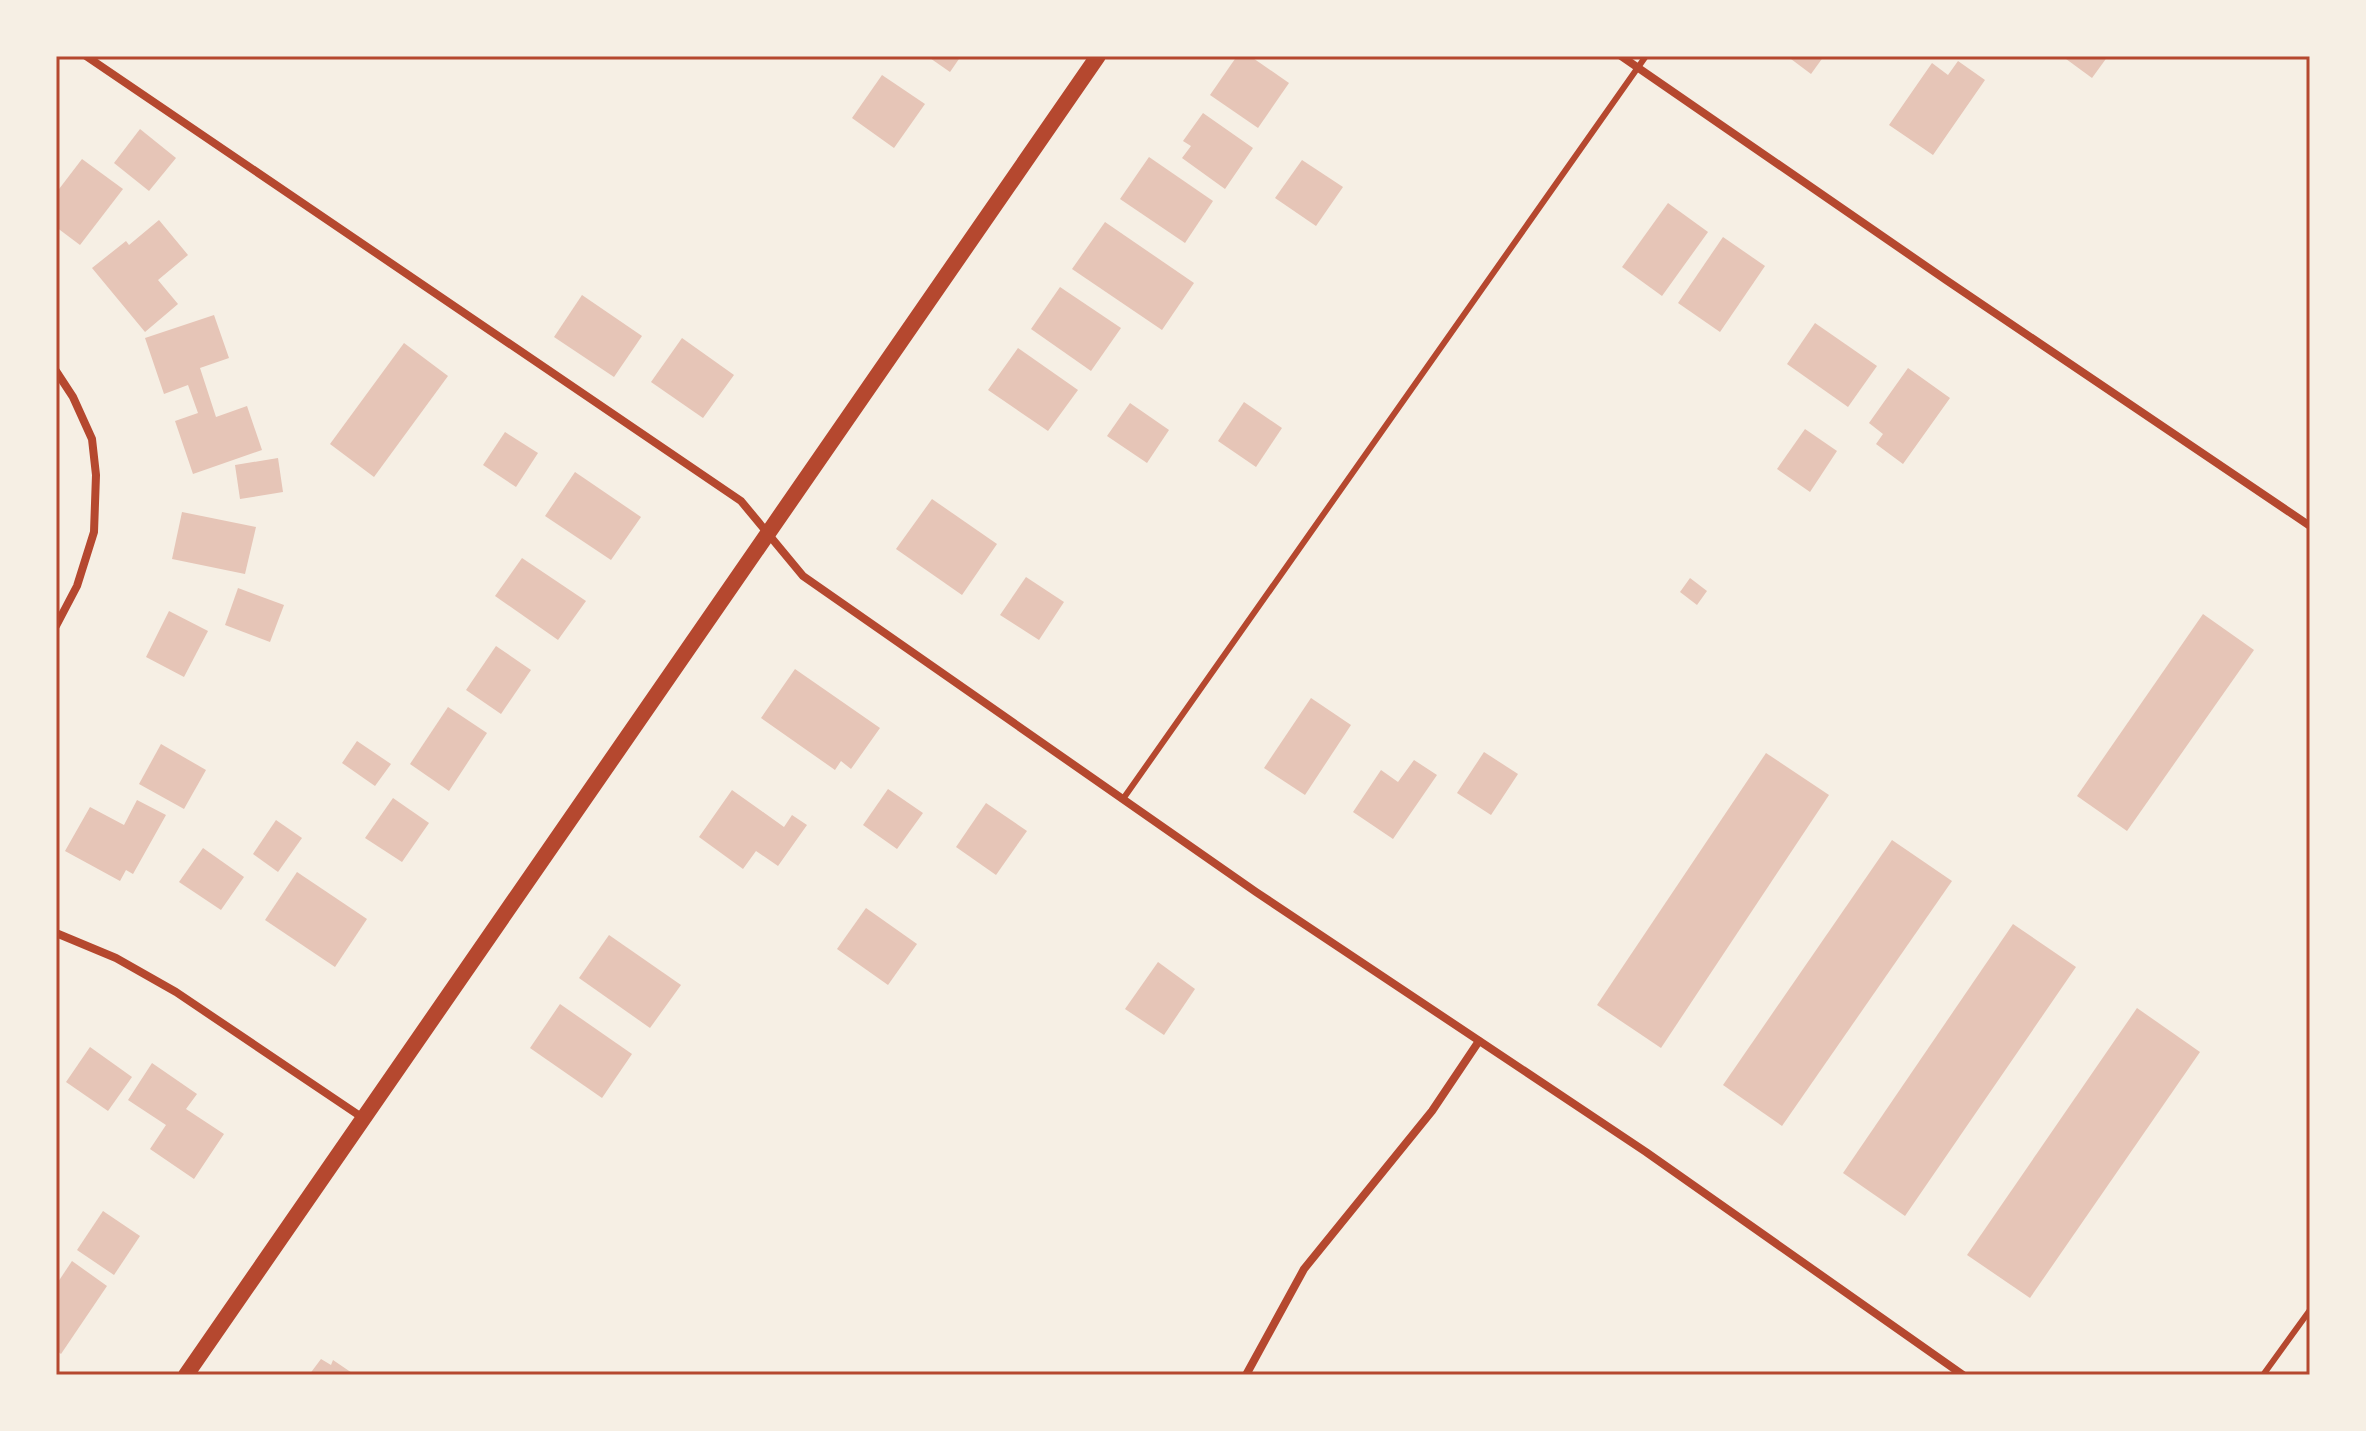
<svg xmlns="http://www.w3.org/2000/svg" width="2366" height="1431" font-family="Raleway,sans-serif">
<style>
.building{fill:#e6c5b7}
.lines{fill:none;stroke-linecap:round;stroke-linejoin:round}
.service{stroke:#b5482f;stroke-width:6}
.minor{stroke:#b5482f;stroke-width:8}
.secondary{stroke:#b5482f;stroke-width:16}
.neatline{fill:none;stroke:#b5482f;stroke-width:3}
</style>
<rect width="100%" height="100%" fill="#f6efe4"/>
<g class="building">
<polygon points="927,56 961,56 950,72"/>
<polygon points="1237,56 1250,56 1289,83 1258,128 1210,95"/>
<polygon points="1787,56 1824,56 1811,74"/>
<polygon points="2062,56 2108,56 2092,78"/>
<polygon points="1958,61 1985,80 1933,155 1889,125 1932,63 1948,75"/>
<polygon points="882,75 925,104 894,148 852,118"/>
<polygon points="1203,113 1253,148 1225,189 1182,158 1191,146 1183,141"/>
<polygon points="140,129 176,158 149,191 114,163"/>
<polygon points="1149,157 1213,201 1185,243 1120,199"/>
<polygon points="82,159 123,189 80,245 56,227 56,193"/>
<polygon points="1302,160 1343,187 1316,226 1275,198"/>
<polygon points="1668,203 1708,232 1662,296 1622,267"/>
<polygon points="159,220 188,255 158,280 178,304 145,332 92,268 126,241 129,245"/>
<polygon points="1105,222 1194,283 1162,330 1072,269"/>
<polygon points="1723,237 1765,266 1720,332 1678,303"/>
<polygon points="1060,287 1121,328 1091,371 1031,329"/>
<polygon points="582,295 642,336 614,377 554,337"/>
<polygon points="214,315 229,358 200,368 216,417 247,406 262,450 193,474 175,421 198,413 188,385 164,394 145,338"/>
<polygon points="1815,323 1877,366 1848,407 1787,364"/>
<polygon points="682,338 734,375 703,418 651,382"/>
<polygon points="404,343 448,376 374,477 330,444"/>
<polygon points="1018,348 1078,390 1048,431 988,390"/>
<polygon points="1908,368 1950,398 1903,464 1876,444 1883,434 1869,423"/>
<polygon points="1244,402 1282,428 1256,467 1218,441"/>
<polygon points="1130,403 1169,430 1147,463 1107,436"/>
<polygon points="1805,429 1837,451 1810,492 1777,469"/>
<polygon points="505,432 538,453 516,487 483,465"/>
<polygon points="278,458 283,492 240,499 235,465"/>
<polygon points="575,472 641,517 611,560 545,516"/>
<polygon points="932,499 997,544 962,595 896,549"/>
<polygon points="182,512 256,527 245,574 172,559"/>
<polygon points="522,558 586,601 558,640 495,596"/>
<polygon points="1026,577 1064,602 1039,640 1000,615"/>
<polygon points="1690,578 1707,591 1697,605 1680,592"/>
<polygon points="238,588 284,605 270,642 225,625"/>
<polygon points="169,611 208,631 184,677 146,657"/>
<polygon points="2203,614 2254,650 2127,831 2077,796"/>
<polygon points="496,646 531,670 501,714 466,690"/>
<polygon points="795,669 880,728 851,769 841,761 835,770 761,718"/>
<polygon points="1311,698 1351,725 1305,795 1264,768"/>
<polygon points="448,707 487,733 449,791 410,764"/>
<polygon points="357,741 391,764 375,786 342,763"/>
<polygon points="161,744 206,770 184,809 139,784"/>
<polygon points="1484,752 1518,774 1491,815 1457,793"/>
<polygon points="1766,753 1829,795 1661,1048 1597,1005"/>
<polygon points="1414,760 1437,775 1393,839 1353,812 1381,770 1398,782"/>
<polygon points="888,789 923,813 897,849 863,825"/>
<polygon points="732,790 784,827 792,815 807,825 778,866 756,851 743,869 699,837"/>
<polygon points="393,798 429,823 402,862 365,838"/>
<polygon points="137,800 166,815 133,874 126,870 120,881 65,851 90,807 124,825"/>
<polygon points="986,803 1027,831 996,875 956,847"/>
<polygon points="276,820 302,838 278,872 253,854"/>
<polygon points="1892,840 1952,881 1782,1126 1723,1085"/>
<polygon points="203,848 244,877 221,910 179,882"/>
<polygon points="297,872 367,919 335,967 265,920"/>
<polygon points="866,908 917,944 888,985 837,949"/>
<polygon points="2013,924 2076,967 1905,1216 1843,1173"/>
<polygon points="609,935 681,985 650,1028 579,978"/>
<polygon points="1158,962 1195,989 1164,1035 1125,1009"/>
<polygon points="560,1004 632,1054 602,1098 530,1048"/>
<polygon points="2137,1008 2200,1052 2030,1298 1967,1255"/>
<polygon points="90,1047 132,1077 108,1111 66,1082"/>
<polygon points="152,1063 197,1094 186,1109 224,1134 194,1179 150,1149 166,1125 128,1100"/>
<polygon points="103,1211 140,1236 114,1275 77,1250"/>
<polygon points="72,1261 107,1286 61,1354 56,1350 56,1285"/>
<polygon points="321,1359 331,1365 333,1360 355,1375 309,1375"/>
</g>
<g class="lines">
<g class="service">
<polyline points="1123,799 1646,56"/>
<polyline points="2263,1375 2310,1310"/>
</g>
<g class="minor">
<polyline points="86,56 741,501 803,576 1256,892 1646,1152 1963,1375"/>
<polyline points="1621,56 1946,280 2310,526"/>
<polyline points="56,371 73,397 92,439 96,475 94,532 77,586 56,626"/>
<polyline points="56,933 116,958 176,992 363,1118"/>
<polyline points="1246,1375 1304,1269 1432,1111 1479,1041"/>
</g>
<polyline class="secondary" points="186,1375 1098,56"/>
</g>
<rect width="2366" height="1431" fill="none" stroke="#f6efe4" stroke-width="116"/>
<rect x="58" y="58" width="2250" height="1315" class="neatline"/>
</svg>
